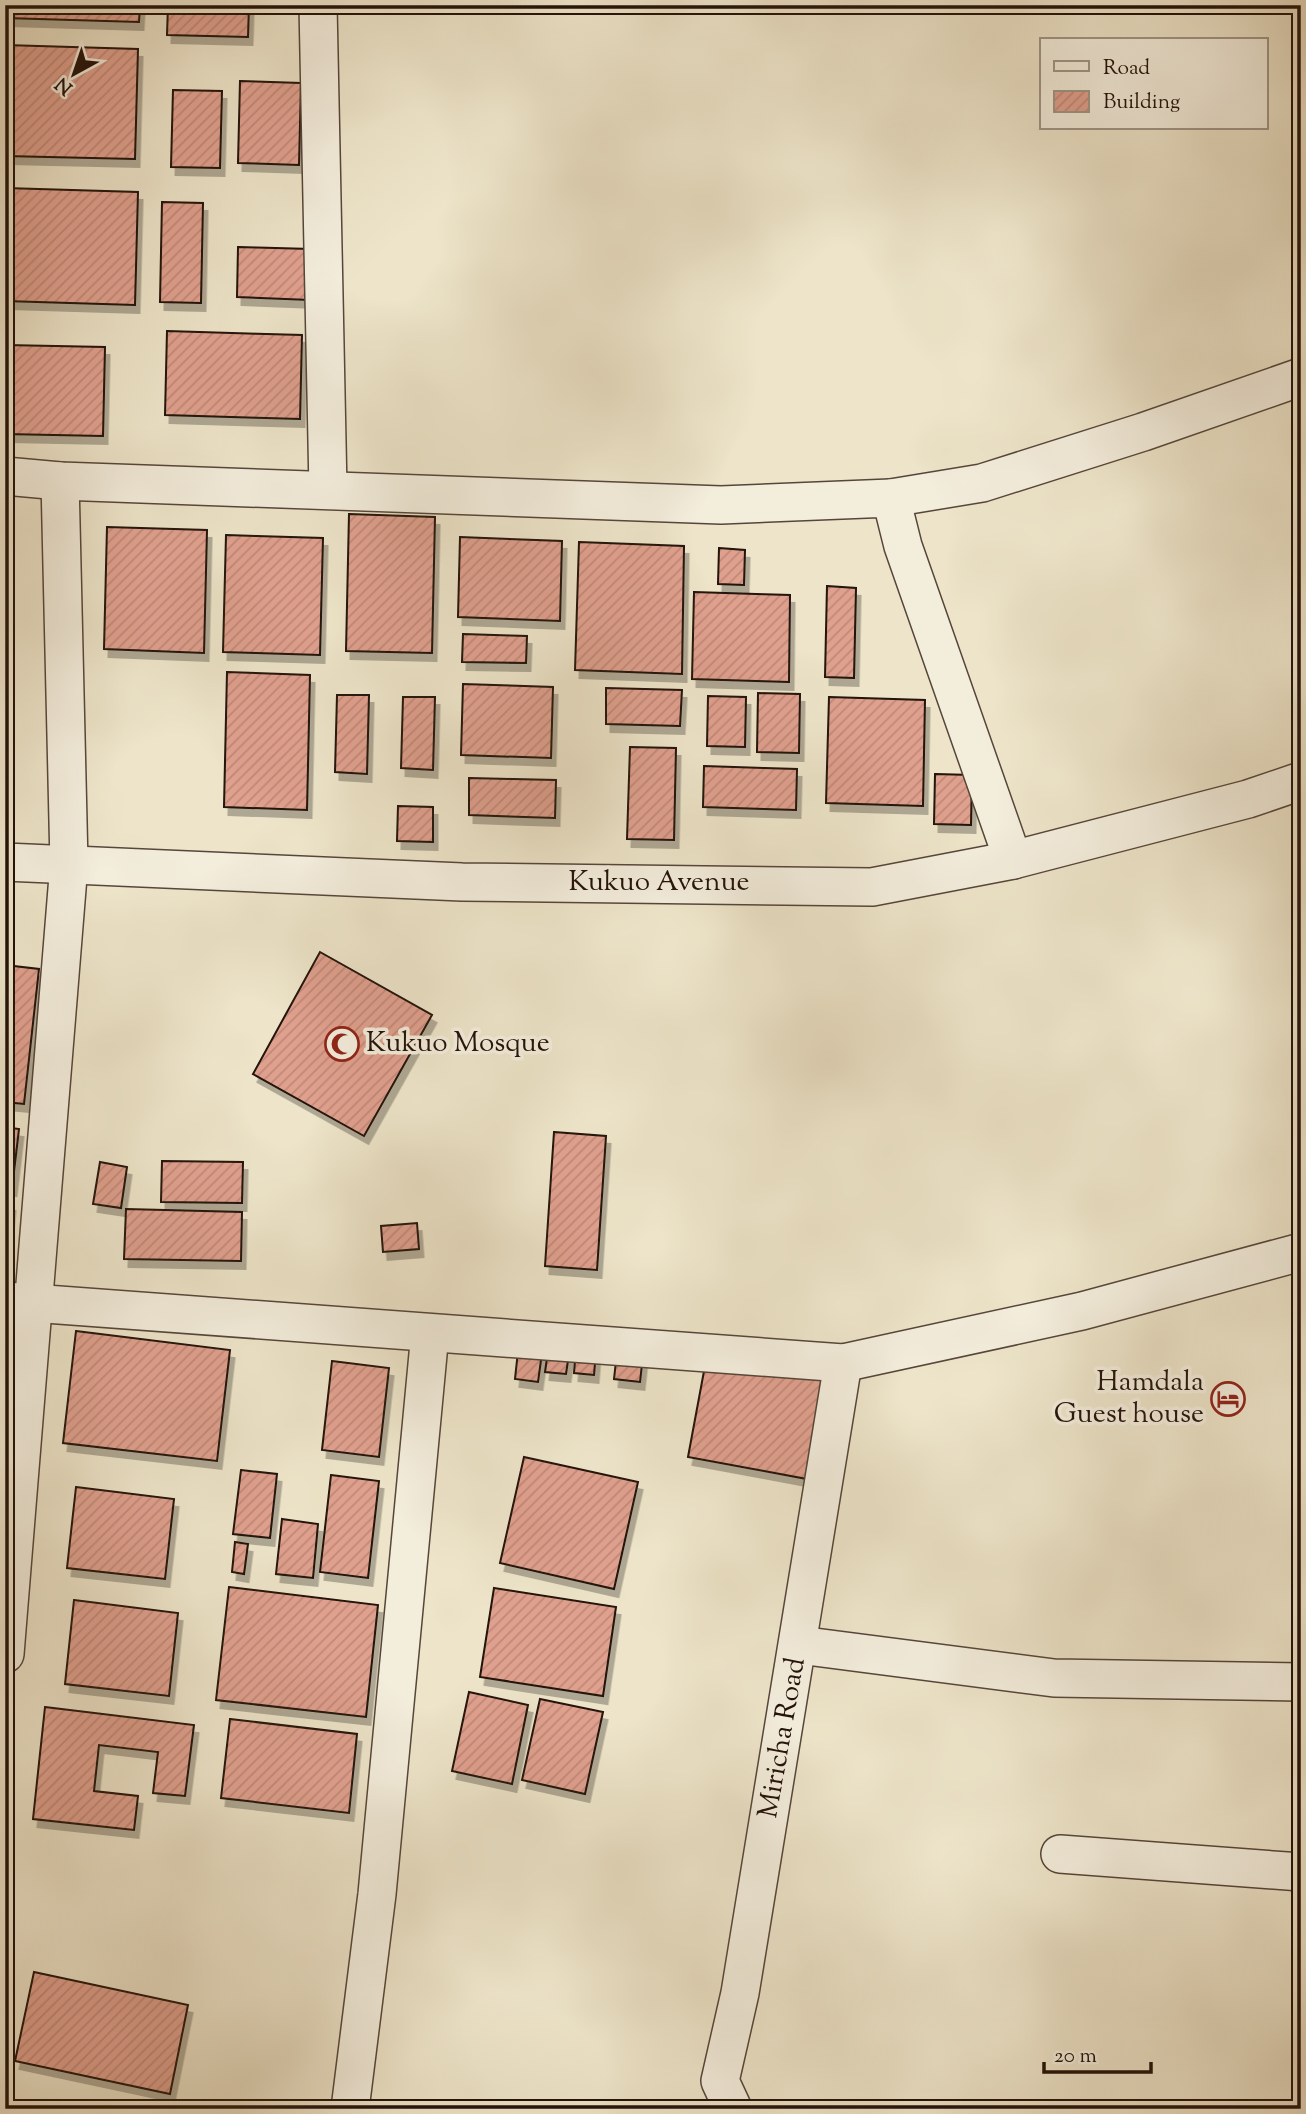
<svg xmlns="http://www.w3.org/2000/svg" width="1306" height="2114" font-family="'Sorts Mill Goudy',serif">
<style>
.building{fill:url(#building-hatch);stroke:#23120a;stroke-width:2;filter:url(#shadow)}
.lines{fill:none;stroke-linecap:round;stroke-linejoin:round}
.minor-casing{stroke:#56463a;stroke-width:40}
.minor{stroke:#f3eddc;stroke-width:37}
.labels{text-anchor:middle;dominant-baseline:central;stroke-width:7;stroke-linejoin:round;paint-order:stroke}
.street-label{font-size:28px;fill:#23120a;stroke:#f3eddc}
.poi-label{font-size:28px;fill:#23120a;stroke:#f3eddc;text-anchor:start}
</style>
<defs>
<pattern id="building-hatch" width="6" height="6" patternUnits="userSpaceOnUse" patternTransform="scale(1.75)"><rect width="6" height="6" fill="#e0a08e"/><path d="M-1 1l2-2M0 6l6-6M5 7l2-2" fill="none" stroke="#c08979"/></pattern>
<filter id="shadow"><feDropShadow dx="4.5" dy="8" stdDeviation="0" flood-color="#0004"/></filter>
</defs>
<rect width="100%" height="100%" fill="#ede4c9"/>
<filter id="stains"><feTurbulence type="fractalNoise" baseFrequency=".00286" numOctaves="4"/><feColorMatrix values="0 0 0 0 .2 0 0 0 0 .09 0 0 0 0 .02 0 0 0 .5 -.17"/></filter>
<radialGradient id="worn" r=".72"><stop offset=".6" stop-color="#630" stop-opacity="0"/><stop offset="1" stop-color="#630" stop-opacity=".3"/></radialGradient>
<g class="building">
<polygon points="5,5 140,5 139,22 5,18"/>
<polygon points="168,5 249,5 248,37 167,35"/>
<polygon points="5,45 138,49 135,159 5,156"/>
<polygon points="240,81 301,83 299,165 238,163"/>
<polygon points="173,90 222,91 220,168 171,167"/>
<polygon points="5,188 138,192 135,305 5,301"/>
<polygon points="162,202 203,203 201,303 160,302"/>
<polygon points="238,247 311,249 310,300 237,297"/>
<polygon points="167,331 302,335 300,419 165,415"/>
<polygon points="5,345 105,347 103,436 5,434"/>
<polygon points="349,514 435,517 432,653 346,651"/>
<polygon points="107,527 207,530 204,653 104,649"/>
<polygon points="226,535 323,538 320,655 223,652"/>
<polygon points="460,537 562,541 560,621 458,617"/>
<polygon points="579,542 684,546 682,674 575,670"/>
<polygon points="719,548 745,550 744,585 718,584"/>
<polygon points="827,586 856,588 854,678 825,677"/>
<polygon points="694,592 790,595 789,682 692,679"/>
<polygon points="463,634 527,636 526,663 462,662"/>
<polygon points="227,672 310,675 307,810 224,807"/>
<polygon points="463,684 553,687 551,758 461,755"/>
<polygon points="606,688 682,690 680,726 606,724"/>
<polygon points="758,693 800,694 799,753 757,752"/>
<polygon points="337,695 369,695 367,774 335,772"/>
<polygon points="708,696 746,697 745,747 707,746"/>
<polygon points="403,697 435,697 433,770 401,768"/>
<polygon points="829,697 925,700 923,806 826,803"/>
<polygon points="630,747 676,748 674,840 627,839"/>
<polygon points="704,766 797,769 796,810 703,807"/>
<polygon points="935,774 972,775 971,825 934,824"/>
<polygon points="469,778 556,780 555,818 469,815"/>
<polygon points="398,806 433,807 433,842 397,841"/>
<polygon points="320,952 432,1015 364,1136 253,1074"/>
<polygon points="5,965 39,969 24,1104 5,1102"/>
<polygon points="5,1127 19,1129 12,1188 5,1187"/>
<polygon points="554,1132 606,1136 597,1270 545,1266"/>
<polygon points="162,1161 243,1162 242,1203 161,1202"/>
<polygon points="100,1162 127,1167 121,1208 93,1204"/>
<polygon points="5,1202 11,1203 6,1248 5,1248"/>
<polygon points="126,1209 242,1212 241,1261 124,1259"/>
<polygon points="417,1223 419,1249 383,1252 381,1226"/>
<polygon points="76,1331 230,1350 217,1461 63,1443"/>
<polygon points="549,1344 570,1347 566,1374 545,1372"/>
<polygon points="576,1349 596,1351 594,1375 574,1373"/>
<polygon points="518,1351 542,1353 538,1382 515,1379"/>
<polygon points="617,1352 643,1355 640,1382 614,1379"/>
<polygon points="707,1355 825,1376 807,1479 688,1457"/>
<polygon points="332,1361 389,1368 379,1457 322,1450"/>
<polygon points="524,1457 638,1482 614,1589 500,1563"/>
<polygon points="241,1470 277,1474 270,1538 233,1534"/>
<polygon points="331,1475 379,1481 368,1578 320,1572"/>
<polygon points="76,1487 174,1499 165,1579 67,1568"/>
<polygon points="282,1519 318,1524 313,1578 276,1574"/>
<polygon points="235,1542 248,1544 244,1574 232,1572"/>
<polygon points="229,1587 378,1605 366,1717 216,1700"/>
<polygon points="494,1588 616,1607 603,1696 480,1677"/>
<polygon points="74,1600 178,1613 169,1696 65,1684"/>
<polygon points="469,1692 528,1705 512,1784 452,1771"/>
<polygon points="540,1699 603,1712 585,1794 522,1780"/>
<polygon points="45,1707 194,1725 185,1796 153,1793 158,1752 99,1745 94,1791 138,1796 134,1830 33,1819"/>
<polygon points="230,1719 357,1734 349,1813 221,1798"/>
<polygon points="34,1972 188,2005 170,2094 15,2061"/>
</g>
<g class="lines">
<g class="minor-casing">
<g id="minor">
<polyline points="318,5 328,490"/>
<polyline points="5,476 60,481 721,505 891,498 903,546 1013,860"/>
<polyline points="891,498 982,483 1143,432 1301,377"/>
<polyline points="5,862 462,882 872,887 1013,860 1248,799 1301,781"/>
<polyline points="5,1301 843,1363 1082,1311 1301,1252"/>
<polyline points="799,1645 1054,1678 1301,1682"/>
<polyline points="5,1654 69,864 60,481"/>
<polyline points="1060,1854 1301,1872"/>
<polyline points="350,2109 377,1894 430,1333"/>
<polyline points="733,2109 720,2081 740,1993 843,1363"/>
</g>
</g>
<use href="#minor" class="minor"/>
</g>
<defs>
<g id="mosque-ring" transform="scale(1.75)"><circle r="9.5" fill="#f3eddc" stroke="#8f2418" stroke-width="1.5"/><path d="M3.5-4.9A6 6 0 1 0 3.5 4.9A5 5 0 1 1 3.5-4.9Z" fill="#8f2418"/></g>
<g id="hotel-ring" transform="scale(1.75)"><circle r="9.5" fill="#f3eddc" stroke="#8f2418" stroke-width="1.5"/><path d="M-6-4.5h1.5V1H6V5H4.5V3h-9V5H-6ZM-4 0a1.8 1.8 0 1 1 3.6 0ZM.5 0V-2.5h3Q6-2.5 6 0Z" fill="#8f2418"/></g>
</defs>
<g fill-rule="evenodd">
<use href="#mosque-ring" x="342" y="1044"/>
<use href="#hotel-ring" x="1228" y="1399"/>
</g>
<g class="labels">
<g class="street-label">
<text x="659" y="883">Kukuo Avenue</text>
<text transform="translate(783 1738) rotate(-80)">Miricha Road</text>
</g>
<g class="poi-label">
<text x="366" y="1044">Kukuo Mosque</text>
<text x="1204" y="1383" text-anchor="end">Hamdala<tspan x="1204" dy="32">Guest house</tspan></text>
</g>
</g>
<rect width="1306" height="2114" fill="none" stroke="#ede4c9" stroke-width="28"/>
<rect x="7" y="7" width="1292" height="2100" fill="none" stroke="#23120a" stroke-width="3.5"/>
<rect x="14" y="14" width="1278" height="2086" fill="none" stroke="#23120a" stroke-width="2"/>
<rect x="1040" y="38" width="228" height="91" fill="#f3eddc" stroke="#a09588" stroke-width="2"/>
<rect x="1054" y="61" width="35" height="10" fill="#f3eddc" stroke="#a09588" stroke-width="2"/>
<text x="1103" y="74" font-size="21" fill="#23120a">Road</text>
<rect x="1054" y="91" width="35" height="21" fill="url(#building-hatch)" stroke="#a09588" stroke-width="2"/>
<text x="1103" y="108" font-size="21" fill="#23120a">Building</text>
<g transform="translate(74 74) rotate(220)" stroke="#f3eddc" stroke-width="5" paint-order="stroke">
<path d="M0-5L12 26L0 18L-12 26Z" fill="#23120a"/>
<text y="-10" font-size="19" font-weight="bold" text-anchor="middle" fill="#23120a">N</text>
</g>
<path d="M1044 2062v10h107v-10" fill="none" stroke="#23120a" stroke-width="3.5"/>
<text x="1054" y="2062" font-size="21" fill="#23120a" stroke="#f3eddc" stroke-width="5" paint-order="stroke">20 m</text>
<rect width="100%" height="100%" filter="url(#stains)"/>
<rect width="100%" height="100%" fill="url(#worn)"/>
</svg>
